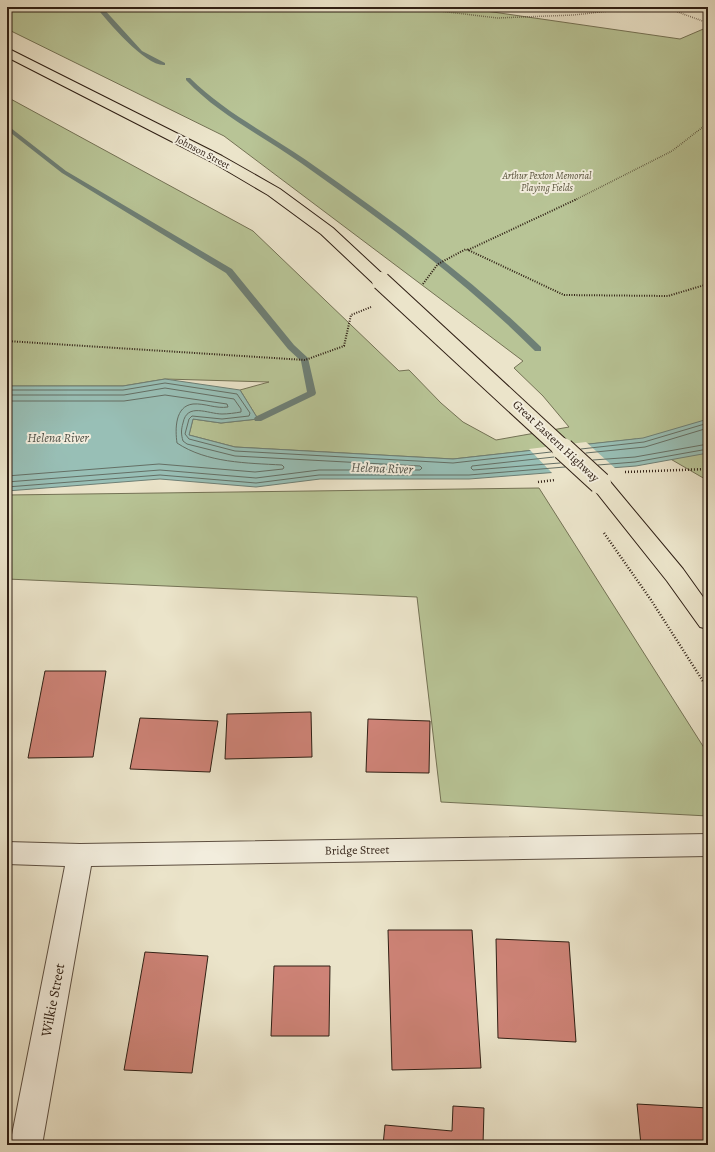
<svg xmlns="http://www.w3.org/2000/svg" width="715" height="1152" font-family="Alegreya,serif">
<style>
.green{fill:#b8c496;stroke:#747255}
.water{fill:#98bfb6;stroke:#6e7f75}
.pier{fill:#ebe4ca}
.lines{fill:none;stroke-linecap:round;stroke-linejoin:round}
.shore{stroke:#646f65;stroke-width:1}
.stream{fill:#6e7f75;fill-rule:evenodd}
.building{fill:#ce8377;stroke:#2f1f14}
.street-casing{stroke:#5e5042;stroke-width:2}
.highway-casing{stroke:#2f1f14;stroke-width:2}
.path-far2{stroke:#2f1f14;stroke-width:1.5;stroke-dasharray:0.5 1.5;stroke-linecap:butt}
.path-far1{stroke:#2f1f14;stroke-width:2;stroke-dasharray:1 1.5;stroke-linecap:butt}
.path{stroke:#2f1f14;stroke-width:2.5;stroke-dasharray:1 2;stroke-linecap:butt}
.street{fill:#f2eddd;fill-rule:evenodd}
.highway{fill:#ebe4ca;fill-rule:evenodd}
.highway-bridge-far1-casing{stroke:#2f1f14;stroke-width:20;stroke-linecap:butt}
.highway-bridge-casing{stroke:#2f1f14;stroke-width:24;stroke-linecap:butt}
.highway-bridge-far1{stroke:#ebe4ca;stroke-width:18}
.highway-bridge{stroke:#ebe4ca;stroke-width:22}
.labels{text-anchor:middle;dominant-baseline:central;stroke-width:4;stroke-linejoin:round;paint-order:stroke}
.far-street-label{font-size:10px;fill:#2f1f14;stroke:#f2eddd}
.far-park-label{font-size:10px;font-style:italic;fill:#58513b;stroke:#f2eddd}
.street-label{font-size:12px;fill:#2f1f14;stroke:#f2eddd}
.water-label{font-size:13px;font-style:italic;fill:#4e4f45;stroke:#f2eddd}
.near-street-label{font-size:14px;fill:#2f1f14;stroke:#f2eddd}
</style>
<rect width="100%" height="100%" fill="#ebe4ca"/>
<filter id="stains"><feTurbulence type="fractalNoise" baseFrequency=".005" numOctaves="4"/><feColorMatrix values="0 0 0 0 .2 0 0 0 0 .09 0 0 0 0 .02 0 0 0 .5 -.17"/></filter>
<radialGradient id="worn" r=".72"><stop offset=".6" stop-color="#630" stop-opacity="0"/><stop offset="1" stop-color="#630" stop-opacity=".3"/></radialGradient>
<g class="green">
<polygon points="7,7 458,7 680,39 708,27 708,479 705,479 636,439 453,459 235,447 189,435 193,419 221,423 258,419 240,390 269,382 165,379 123,386 7,386 7,97 253,231 399,371 409,370 441,403 463,422 496,440 569,427 543,396 514,368 523,361 224,136 7,29"/>
<polygon points="539,488 708,754 708,816 441,802 417,597 7,579 7,495"/>
</g>
<polygon class="water" points="165,379 240,390 258,419 221,423 193,419 189,435 235,447 453,459 643,438 708,419 708,453 636,466 469,479 320,479 256,487 160,479 7,491 7,386 123,386"/>
<polygon class="pier" points="586,442 616,469 553,474 529,449"/>
<g class="lines">
<g class="shore">
<polyline points="7,390 123,390 165,383 237,394 250,413 249,416 222,419 192,416 189,419 185,434 189,439 235,451 453,463 551,452"/>
<path d="M7,395h117l41,-7 69,11 7,10v3c-6,1 -13,2 -19,2 -14,0 -35,-12 -39,9 -2,7 -2,11 0,18l4,3 48,12 185,10 2,2 -2,2h-101l-63,8 -96,-8 -153,12"/>
<path d="M7,401h117l41,-6 62,9 1,3c-12,2 -23,-4 -35,-3 -18,2 -18,25 -16,39 30,20 70,20 105,22l2,2 -1,2 -28,3 -96,-8 -152,12"/>
<polyline points="581,449 644,442 708,423"/>
<polyline points="586,453 645,447 708,428"/>
<polyline points="554,457 472,466 471,468 473,470 560,463"/>
<polyline points="593,460 635,457 708,444"/>
<polyline points="598,465 635,462 708,449"/>
<polyline points="7,487 160,475 256,483 319,475 469,475 565,467"/>
</g>
<g class="stream">
<path d="M96,7h6l40,44 23,12v2c-19,2 -57,-43 -69,-58z"/>
<path d="M186,78h4c34,34 77,55 116,82 83,58 163,116 235,187v4h-6c-71,-71 -152,-130 -234,-188 -38,-27 -82,-48 -115,-83z"/>
<polygon points="7,125 66,171 232,269 294,345 308,358 316,393 315,395 261,421 255,421 254,419 255,417 307,392 301,361 288,349 226,273 62,173 7,130"/>
</g>
</g>
<g class="building">
<polygon points="45,671 106,671 93,757 28,758"/>
<polygon points="311,712 312,757 225,759 227,714"/>
<polygon points="140,718 218,721 210,772 130,769"/>
<polygon points="368,719 430,721 429,773 366,772"/>
<polygon points="388,930 472,930 481,1068 392,1070"/>
<polygon points="496,939 569,942 576,1042 498,1038"/>
<polygon points="145,952 208,956 192,1073 124,1070"/>
<polygon points="274,966 330,966 329,1036 271,1036"/>
<polygon points="637,1104 708,1108 708,1145 641,1145"/>
<polygon points="453,1106 484,1108 483,1145 383,1145 385,1125 452,1131"/>
</g>
<g class="lines">
<g class="street-casing">
<polygon id="street" points="708,834 708,856 91,866 42,1145 10,1145 65,866 7,864 7,842 80,844"/>
</g>
<g class="highway-casing">
<g id="highway">
<polygon points="7,48 222,156 280,189 333,228 390,281 387,285 381,286 375,285 321,234 268,195 212,162 7,57"/>
<polygon points="600,476 607,478 683,569 708,604 708,629 700,627 667,581 593,488 590,483 593,478"/>
</g>
</g>
<g class="path-far2">
<polyline points="408,7 497,18 574,15 644,7"/>
<polyline points="664,7 708,23"/>
<polyline points="575,200 672,151 708,123"/>
</g>
<g class="path-far1">
<polyline points="468,250 577,199"/>
<polyline points="423,284 438,264 466,249 564,295 668,296 708,284"/>
<polyline points="7,341 305,360 344,346 351,315 371,307"/>
</g>
<g class="path">
<polyline points="625,472 708,469"/>
<polyline points="538,482 555,480"/>
<polyline points="604,533 651,600 708,689"/>
</g>
<use href="#street" class="street"/>
<use href="#highway" class="highway"/>
<g class="highway-bridge-far1-casing">
<polyline id="highway-bridge-far1" points="381,281 564,450"/>
</g>
<g class="highway-bridge-casing">
<polyline id="highway-bridge" points="563,449 600,483"/>
</g>
<use href="#highway-bridge-far1" class="highway-bridge-far1"/>
<use href="#highway-bridge" class="highway-bridge"/>
</g>
<g class="labels">
<g class="far-street-label">
<text transform="translate(203 152) rotate(28)">Johnson Street</text>
</g>
<g class="far-park-label">
<text x="547" y="175">Arthur Pexton Memorial<tspan x="547" dy="12">Playing Fields</tspan></text>
</g>
<g class="street-label">
<text transform="translate(556 441) rotate(43)">Great Eastern Highway</text>
<text transform="translate(357 850) rotate(-1)">Bridge Street</text>
</g>
<g class="water-label">
<text x="58" y="437">Helena River</text>
<text transform="translate(382 468) rotate(2)">Helena River</text>
</g>
<g class="near-street-label">
<text transform="translate(53 1000) rotate(-79)">Wilkie Street</text>
</g>
</g>
<rect width="715" height="1152" fill="none" stroke="#ebe4ca" stroke-width="24"/>
<rect x="8" y="8" width="699" height="1136" fill="none" stroke="#2f1f14" stroke-width="2"/>
<rect x="12" y="12" width="691" height="1128" fill="none" stroke="#2f1f14"/>
<rect width="100%" height="100%" filter="url(#stains)"/>
<rect width="100%" height="100%" fill="url(#worn)"/>
</svg>
